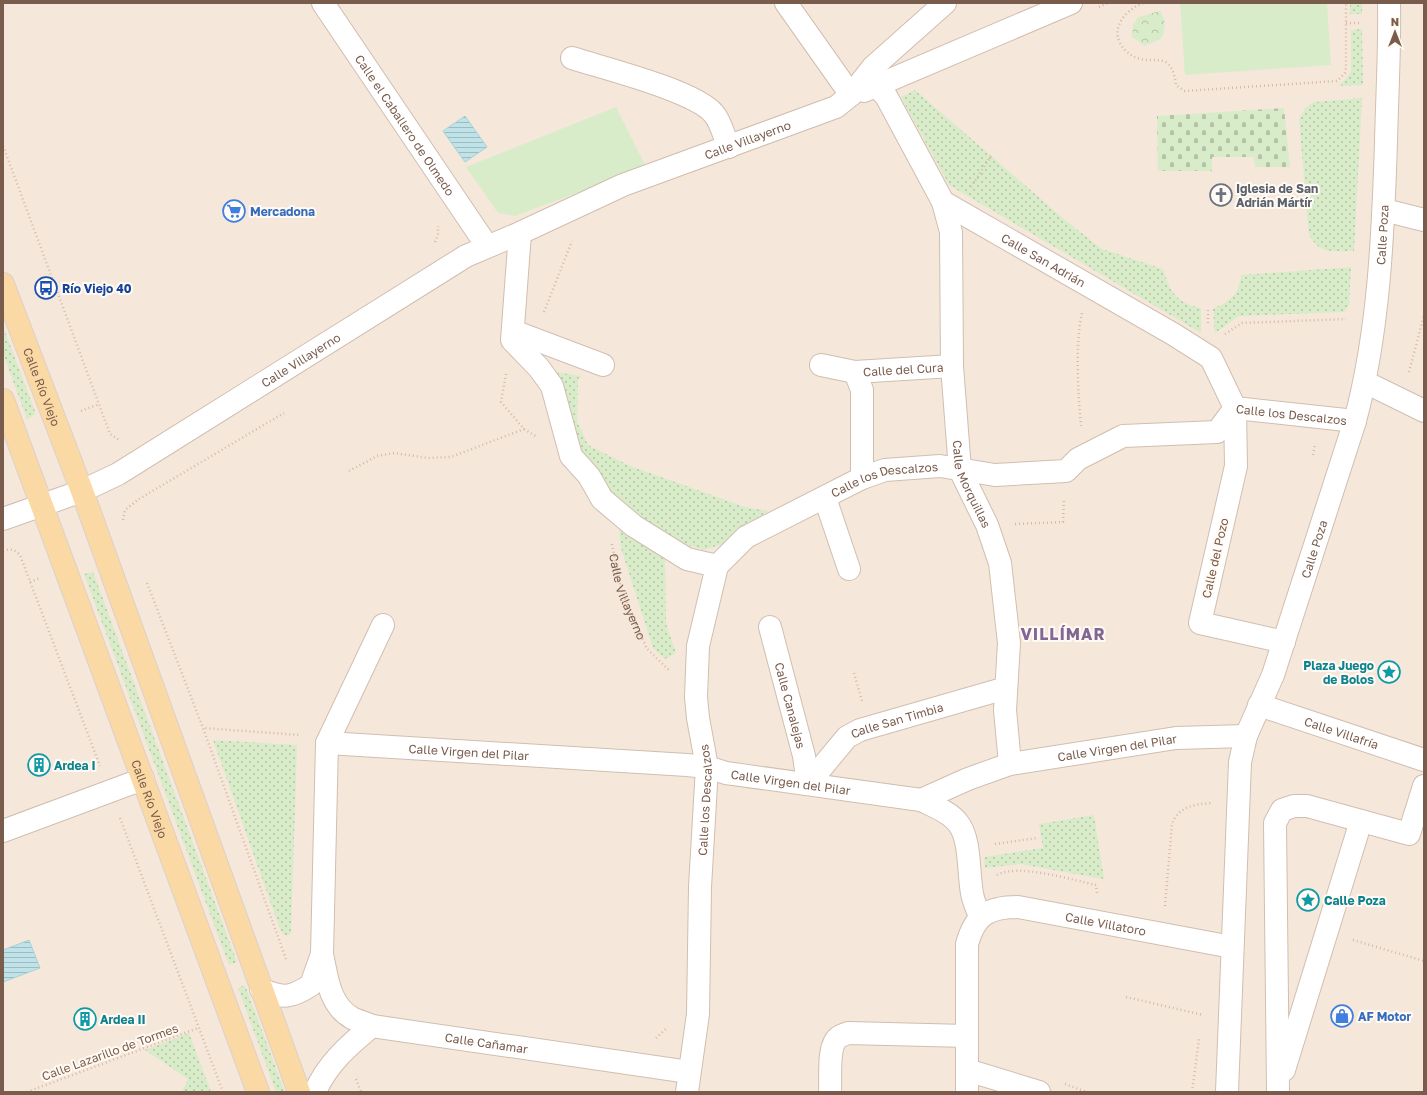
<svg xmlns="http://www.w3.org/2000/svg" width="1427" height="1095" font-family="'Golos Text',sans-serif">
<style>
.residential{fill:#f5e8da}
.grass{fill:url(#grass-dots)}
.cemetery{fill:url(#cemetery-stones)}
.park{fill:url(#park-crowns)}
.pitch{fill:#d8ecc9}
.water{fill:url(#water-rules);stroke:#a5d3da}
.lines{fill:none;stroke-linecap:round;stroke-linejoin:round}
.minor-casing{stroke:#d1beb0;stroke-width:24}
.major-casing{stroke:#dad1cd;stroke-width:24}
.path{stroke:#d9b8a5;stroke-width:2.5;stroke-dasharray:1 3;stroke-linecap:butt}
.minor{stroke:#fff;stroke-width:22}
.major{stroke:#fbd9a5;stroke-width:22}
.labels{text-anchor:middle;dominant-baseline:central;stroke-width:4;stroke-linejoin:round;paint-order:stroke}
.street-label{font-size:12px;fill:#7a5c4d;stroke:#fffaf3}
.worship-label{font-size:12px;font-weight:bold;fill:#5b616d;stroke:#fffaf3;text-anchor:start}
.shop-label{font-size:12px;font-weight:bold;fill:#366cbe;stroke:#fffaf3;text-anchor:start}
.transit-label{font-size:12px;font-weight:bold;fill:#164399;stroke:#fffaf3;text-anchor:start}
.culture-label{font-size:12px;font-weight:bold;fill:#0d838f;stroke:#fffaf3;text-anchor:start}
.district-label{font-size:16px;font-weight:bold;letter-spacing:1px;fill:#846695;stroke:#fffaf3}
</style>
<defs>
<pattern id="grass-dots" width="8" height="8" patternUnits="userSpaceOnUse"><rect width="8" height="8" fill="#d8ecc9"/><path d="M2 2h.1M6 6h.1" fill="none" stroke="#b4c2a5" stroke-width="1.8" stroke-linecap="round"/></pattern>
<pattern id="cemetery-stones" width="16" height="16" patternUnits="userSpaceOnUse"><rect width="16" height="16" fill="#d8ecc9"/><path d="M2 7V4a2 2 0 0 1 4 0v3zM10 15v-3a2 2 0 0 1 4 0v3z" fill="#b4c2a5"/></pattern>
<pattern id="park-crowns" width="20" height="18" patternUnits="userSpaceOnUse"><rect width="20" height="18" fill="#d8ecc9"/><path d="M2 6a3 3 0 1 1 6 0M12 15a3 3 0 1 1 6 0" fill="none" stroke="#b4c2a5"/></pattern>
<pattern id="water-rules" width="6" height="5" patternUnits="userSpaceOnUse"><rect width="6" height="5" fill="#bfe3e8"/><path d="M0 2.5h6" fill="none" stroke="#a0bbbe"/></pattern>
</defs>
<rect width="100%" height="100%" fill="#fdf6ec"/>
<rect class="residential" x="3" y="3" width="1421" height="1089"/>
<g class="grass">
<rect x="1350" y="3" width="12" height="11"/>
<polygon points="1362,29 1363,85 1338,86 1347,78 1351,71 1351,30"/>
<path d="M915,90l150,130 37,29 61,20c7,23 13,34 38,39v25l-252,-148 -48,-88z"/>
<path d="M1362,98l-8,153c-20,0 -34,4 -45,-16l-10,-116 6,-11 9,-6z"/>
<path d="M1351,267l-2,38 -5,7 -105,4 -24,17 -2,-24c18,-9 26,-14 28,-34z"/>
<polygon points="3,326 36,414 27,419 3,354"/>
<polygon points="556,372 581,376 578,379 577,421 588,445 630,466 745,507 768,511 725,543 705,550 677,542 628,512 609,492 583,456"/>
<polygon points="619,529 665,559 666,624 676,653 665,659 653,648 621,548"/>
<polygon points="93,572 237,962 229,965 84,574"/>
<polygon points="213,740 297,745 291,932 289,935 284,935 280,929"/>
<polygon points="1094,815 1104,879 1020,864 985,868 984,857 1043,848 1039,824"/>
<polygon points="245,985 285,1092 276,1092 238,988"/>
<polygon points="189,1033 211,1092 182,1092 188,1079 145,1050"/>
</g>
<polygon class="cemetery" points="1284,108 1290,167 1255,167 1254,157 1212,157 1212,171 1158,171 1157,116"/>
<path class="park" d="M1160,11c6,10 6,17 1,28l-16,7 -13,-9 1,-12 5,-8z"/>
<g class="pitch">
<polygon points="1180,3 1327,3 1331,65 1185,75"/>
<polygon points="616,107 646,167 515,216 498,213 466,167"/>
</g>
<g class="water">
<polygon points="465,116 487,147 465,162 443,131"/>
<polygon points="29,940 40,968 3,982 3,950"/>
</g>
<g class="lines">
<g class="minor-casing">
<g id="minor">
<path id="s2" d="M323,3l164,243"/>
<polyline points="786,3 851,95"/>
<path d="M572,58c31,10 124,33 142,56 7,8 10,23 15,33"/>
<path id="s3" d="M877,87l9,9 57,106 230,132 38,24 24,50 1,58 -36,157 84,19"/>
<polyline points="864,91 1071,3"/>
<path id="s4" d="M943,202l8,30 1,134 8,104 27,55 13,38 9,80 -4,67 5,54"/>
<polyline points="1384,210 1424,220"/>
<polyline points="520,233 512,340 539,368 552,386 571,456 589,476 602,499 634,526 687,559 717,566"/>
<polyline points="513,331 603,365"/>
<path id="s5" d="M821,365l34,7 97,-6"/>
<polyline points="855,372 862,390 862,478"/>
<polyline points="1365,382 1424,411"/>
<polyline points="825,498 849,569"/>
<path id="s6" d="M3,519l79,-28 36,-17 348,-218 54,-23 103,-48 213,-78 15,-12 22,-28 72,-64"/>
<path id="s7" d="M383,625l-56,118 -5,211c5,23 7,51 30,64 6,3 14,5 20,8l317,46"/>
<path id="s8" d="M770,627l34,129 4,28"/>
<path id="s9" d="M1259,705l165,55"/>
<path id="s10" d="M327,743l360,22 20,2 19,6 195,27 47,-21 42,-15 166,-26 70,-2"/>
<path id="s11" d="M808,784l39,-47 13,-7 146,-42"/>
<path d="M921,800c12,6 29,12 37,23 13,16 10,50 14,70 1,8 5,16 8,23"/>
<polyline points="3,831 143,779"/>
<path d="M261,989c22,10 30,9 50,-4l11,-31"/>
<polyline points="967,1070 1039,1092"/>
<polyline points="1284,1070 1361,821"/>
<polyline points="1278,1090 1275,823 1282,810 1294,806 1307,806 1409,834 1424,786"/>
<path d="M315,1092c12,-28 34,-47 57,-66"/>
<path id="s12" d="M687,1092l11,-78 2,-127 7,-120 -9,-49 -2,-21 2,-51 19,-80 29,-29 116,-59 23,-8 55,-4 55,9 71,-4 12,-12 45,-23 94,-4 18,-24 120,13"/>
<path d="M830,1092c1,-14 -3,-47 9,-55 3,-2 7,-3 9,-4l119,3"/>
<path id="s13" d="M967,1092v-148c8,-29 21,-37 51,-37l214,40"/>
<path id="s14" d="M1227,1092l13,-330 6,-26 27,-61 82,-254c24,-90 28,-185 31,-279 1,-46 4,-93 3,-139"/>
</g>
</g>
<g class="major-casing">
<g id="major">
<path id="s15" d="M3,284l79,207 217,601"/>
<path id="s16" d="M3,400l255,692"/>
</g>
</g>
<g class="path">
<path d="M1143,3c-20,8 -36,29 -17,48 16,15 32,5 41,12 6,5 8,14 9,22l9,6 152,-10 8,-8 1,-6v-64"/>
<polyline points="1099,7 1108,3"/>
<polyline points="1346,23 1362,23"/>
<polyline points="3,146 110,434 119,440"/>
<polyline points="971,187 991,156"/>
<polyline points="435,242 438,235 438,226"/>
<polyline points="1208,310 1208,324"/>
<polyline points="544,312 572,241"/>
<polyline points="1225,334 1242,323 1346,319"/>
<polyline points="1409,372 1424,315"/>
<polyline points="506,374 501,402 524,429 537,437"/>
<polyline points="81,411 99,404"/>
<path d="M1081,426c-3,-32 -6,-83 1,-113"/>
<polyline points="1313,455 1315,444"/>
<polyline points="349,471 377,456 394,453 428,458 451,457 524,429"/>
<polyline points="123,520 125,510 139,499 284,413"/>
<polyline points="1015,524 1063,522 1064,499"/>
<path id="s1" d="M612,544l9,45 26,60 22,21"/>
<path d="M3,551c7,-3 12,-1 17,4l80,211"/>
<polyline points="30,582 40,578"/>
<polyline points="147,583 203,728"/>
<polyline points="854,673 862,701"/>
<polyline points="120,818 223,1092"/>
<polyline points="995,844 1037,838"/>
<path d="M997,875c20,-12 76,5 99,10l1,8"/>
<path d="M1165,906l7,-82c6,-17 22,-20 40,-21"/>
<polyline points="1353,940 1424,961"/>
<polyline points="286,959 203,728 301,735"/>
<polyline points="1126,997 1203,1015"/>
<polyline points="656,1038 668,1027"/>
<polyline points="356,1079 361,1092"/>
<polyline points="1065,1084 1087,1092"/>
<polyline points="27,1092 198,1028"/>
<polyline points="1192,1092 1199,1039"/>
</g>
<use href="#minor" class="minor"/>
<use href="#major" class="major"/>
</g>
<defs>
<g id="church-ring" transform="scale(1.15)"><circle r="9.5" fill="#fffaf3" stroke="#6b7280" stroke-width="1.5"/><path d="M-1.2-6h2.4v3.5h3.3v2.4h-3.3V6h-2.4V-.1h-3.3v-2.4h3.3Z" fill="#6b7280"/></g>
<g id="supermarket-ring" transform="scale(1.15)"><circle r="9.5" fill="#fffaf3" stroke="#3f7fe0" stroke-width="1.5"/><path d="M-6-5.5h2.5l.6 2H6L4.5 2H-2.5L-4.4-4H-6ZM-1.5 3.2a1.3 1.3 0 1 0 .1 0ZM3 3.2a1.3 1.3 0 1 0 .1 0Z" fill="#3f7fe0"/></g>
<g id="bus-ring" transform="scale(1.15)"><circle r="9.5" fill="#fffaf3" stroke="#1a4fb4" stroke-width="1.5"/><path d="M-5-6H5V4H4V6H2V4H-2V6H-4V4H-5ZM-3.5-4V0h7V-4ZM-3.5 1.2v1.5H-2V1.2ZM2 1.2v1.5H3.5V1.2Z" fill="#1a4fb4"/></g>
<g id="sight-ring" transform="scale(1.15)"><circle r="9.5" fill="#fffaf3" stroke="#0f9aa8" stroke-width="1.5"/><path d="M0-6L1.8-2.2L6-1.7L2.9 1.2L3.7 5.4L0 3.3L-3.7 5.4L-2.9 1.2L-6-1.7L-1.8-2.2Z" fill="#0f9aa8"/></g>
<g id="building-ring" transform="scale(1.15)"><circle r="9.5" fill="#fffaf3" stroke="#0f9aa8" stroke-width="1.5"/><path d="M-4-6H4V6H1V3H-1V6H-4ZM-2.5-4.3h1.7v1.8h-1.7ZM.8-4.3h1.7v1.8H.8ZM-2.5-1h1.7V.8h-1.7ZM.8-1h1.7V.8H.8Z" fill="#0f9aa8"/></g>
<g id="shop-ring" transform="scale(1.15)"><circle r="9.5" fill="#fffaf3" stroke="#3f7fe0" stroke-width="1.5"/><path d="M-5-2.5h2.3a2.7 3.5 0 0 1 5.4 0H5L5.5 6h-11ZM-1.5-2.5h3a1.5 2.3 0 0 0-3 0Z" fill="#3f7fe0"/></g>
</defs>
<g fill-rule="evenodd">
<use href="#church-ring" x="1221" y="195"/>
<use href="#supermarket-ring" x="234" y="211"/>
<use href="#bus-ring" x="46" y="288"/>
<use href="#sight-ring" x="1389" y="672"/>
<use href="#building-ring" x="39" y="765"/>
<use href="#sight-ring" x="1308" y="900"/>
<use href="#shop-ring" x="1342" y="1016"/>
<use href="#building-ring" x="85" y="1019"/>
</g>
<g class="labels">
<g class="street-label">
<text stroke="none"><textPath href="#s2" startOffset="147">Calle el Caballero de Olmedo</textPath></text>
<text stroke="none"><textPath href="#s6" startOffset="839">Calle Villayerno</textPath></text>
<text stroke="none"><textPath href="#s14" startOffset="879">Calle Poza</textPath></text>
<text stroke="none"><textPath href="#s3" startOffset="249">Calle San Adrián</textPath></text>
<text stroke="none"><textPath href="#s6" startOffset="339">Calle Villayerno</textPath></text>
<text stroke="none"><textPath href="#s5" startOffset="83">Calle del Cura</textPath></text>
<text stroke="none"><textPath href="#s15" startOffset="110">Calle Río Viejo</textPath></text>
<text stroke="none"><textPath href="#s12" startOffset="1156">Calle los Descalzos</textPath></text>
<text stroke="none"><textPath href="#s12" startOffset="723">Calle los Descalzos</textPath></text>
<text stroke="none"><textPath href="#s4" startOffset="286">Calle Morquillas</textPath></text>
<text stroke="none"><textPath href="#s14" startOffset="556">Calle Poza</textPath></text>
<text transform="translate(1215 558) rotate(-77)">Calle del Pozo</text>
<text stroke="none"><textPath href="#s1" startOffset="55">Calle Villayerno</textPath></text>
<text stroke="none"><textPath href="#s8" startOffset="81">Calle Canalejas</textPath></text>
<text stroke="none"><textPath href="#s11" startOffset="114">Calle San Timbia</textPath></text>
<text stroke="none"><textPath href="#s9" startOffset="87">Calle Villafría</textPath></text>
<text stroke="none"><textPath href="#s10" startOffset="802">Calle Virgen del Pilar</textPath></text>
<text stroke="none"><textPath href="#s10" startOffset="142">Calle Virgen del Pilar</textPath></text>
<text stroke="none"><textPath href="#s10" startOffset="466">Calle Virgen del Pilar</textPath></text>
<text stroke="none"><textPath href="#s16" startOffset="425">Calle Río Viejo</textPath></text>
<text stroke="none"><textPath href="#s12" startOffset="293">Calle los Descalzos</textPath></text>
<text stroke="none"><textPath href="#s13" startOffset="307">Calle Villatoro</textPath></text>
<text stroke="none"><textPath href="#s7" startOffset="552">Calle Cañamar</textPath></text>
<text transform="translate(110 1052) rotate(-20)">Calle Lazarillo de Tormes</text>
</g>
<g class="worship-label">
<text x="1236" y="188">Iglesia de San<tspan x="1236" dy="14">Adrián Mártír</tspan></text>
</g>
<g class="shop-label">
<text x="250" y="211">Mercadona</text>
<text x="1358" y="1016">AF Motor</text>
</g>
<g class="transit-label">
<text x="62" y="288">Río Viejo 40</text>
</g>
<g class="culture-label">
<text x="1374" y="665" text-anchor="end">Plaza Juego<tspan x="1374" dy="14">de Bolos</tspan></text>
<text x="54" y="765">Ardea I</text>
<text x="1324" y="900">Calle Poza</text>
<text x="100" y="1019">Ardea II</text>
</g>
<g class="district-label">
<text x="1063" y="634">VILLÍMAR</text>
</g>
</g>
<rect width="1427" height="1095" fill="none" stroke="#7a5c4d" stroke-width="8"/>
<g transform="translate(1395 32)" stroke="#fffaf3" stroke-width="3" paint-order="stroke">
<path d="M0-3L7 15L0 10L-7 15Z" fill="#7a5c4d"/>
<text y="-6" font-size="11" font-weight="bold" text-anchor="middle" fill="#7a5c4d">N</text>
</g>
</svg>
